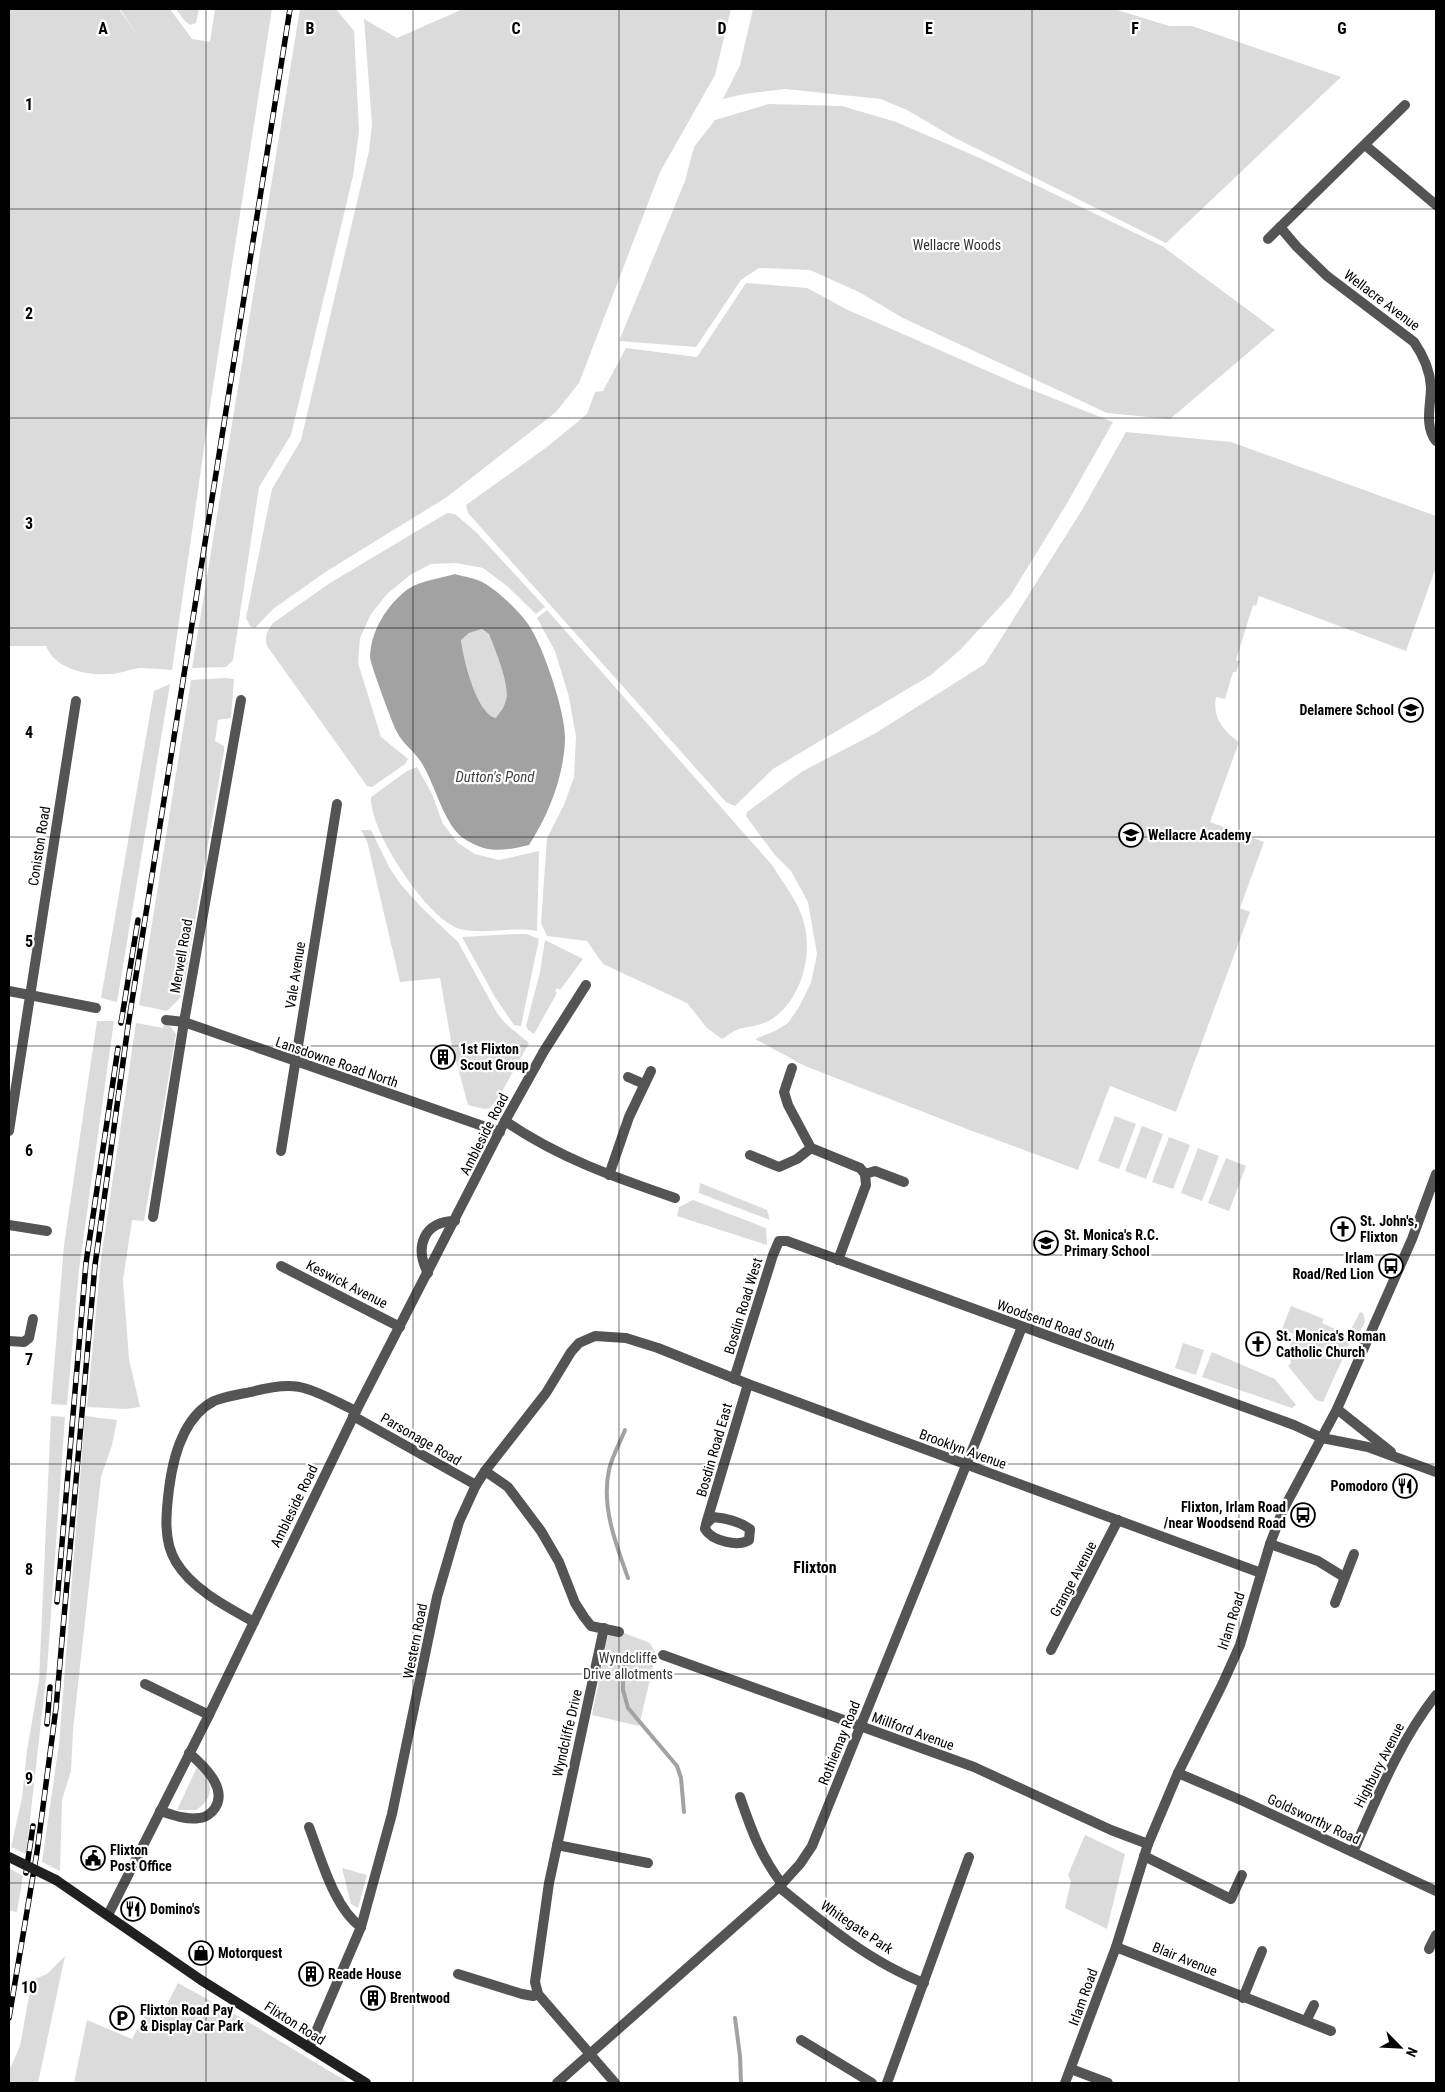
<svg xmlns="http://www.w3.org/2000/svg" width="1445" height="2092" font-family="'Roboto Condensed',sans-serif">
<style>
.green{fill:#dbdbdb}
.water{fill:#a2a2a2;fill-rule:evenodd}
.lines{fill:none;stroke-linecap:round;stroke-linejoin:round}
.stream{stroke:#a2a2a2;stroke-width:4}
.minor{stroke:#545454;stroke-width:10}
.tertiary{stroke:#545454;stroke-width:10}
.secondary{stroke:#212121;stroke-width:10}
.rail-casing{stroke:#000;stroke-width:5.5}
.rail{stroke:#fff;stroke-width:4;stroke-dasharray:11;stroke-linecap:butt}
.secondary-bridge{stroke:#212121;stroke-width:10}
.grid{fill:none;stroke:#000;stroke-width:1;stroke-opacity:0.55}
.labels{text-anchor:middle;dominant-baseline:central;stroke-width:4.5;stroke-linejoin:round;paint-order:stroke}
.park-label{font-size:14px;fill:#323232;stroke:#fff}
.street-label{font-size:14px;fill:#000;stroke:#fff}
.poi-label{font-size:14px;font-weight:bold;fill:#000;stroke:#fff;text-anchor:start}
.water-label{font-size:15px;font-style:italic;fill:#434343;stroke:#fff}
.quarter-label{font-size:16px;font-weight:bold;fill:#000;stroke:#fff}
.grid-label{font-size:16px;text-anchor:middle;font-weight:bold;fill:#000;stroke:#fff;stroke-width:4.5;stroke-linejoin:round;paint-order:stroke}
</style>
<rect width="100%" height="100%" fill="#fff"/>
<g class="green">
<path d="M9,9h110l21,30 -20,-30h50l22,30 18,3 5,-33h57l-60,384 -40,277c-11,-1 -22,-2 -32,-2 -10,1 -20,6 -30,6 -23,2 -55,-5 -64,-28h-37z"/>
<polygon points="176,9 199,9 196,23 190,25 184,20"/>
<polygon points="300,9 336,9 354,31 359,131 353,176 291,435 259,487 233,660 226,667 192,668"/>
<polygon points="463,9 731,9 715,75 660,172 579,383 556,412 447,497 327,571 273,609 255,628 250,626 246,618 272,489 301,440 369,151 372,124 364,19 397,38"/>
<polygon points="753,9 1114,9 1169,26 1192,26 1341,77 1166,243 953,137 907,110 881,99 785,89 744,94 723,99 740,65"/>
<polygon points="769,104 842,106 896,122 982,159 1162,246 1275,330 1170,419 1107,413 903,318 859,292 810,270 759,268 741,280 696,347 619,341 685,181 694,147 715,120"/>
<polygon points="746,283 807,288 848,310 1017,384 1113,422 1066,505 1010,596 960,650 931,675 773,769 735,806 726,802 468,513 466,505 547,447 587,414 595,392 603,391 626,348 697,357"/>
<path d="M1126,432l105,10 205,74v51l-30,84 -147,-55 -3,10 -3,-1 -17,55 4,1 -4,11h-3l-8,27 -9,-2c-4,20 7,34 23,45l-29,80 54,20 -24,66 10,4 -74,200 -66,-26 -32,84 -111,-41 -162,-63 -50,-27 20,-8 13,-8 11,-16 12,-24 6,-29 -9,-52 -17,-31 -17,-17 -28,-38 1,-4 56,-41 71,-37 111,-70 97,-154z"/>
<path d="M447,513l8,1 21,18 69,75 -9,7 -29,-28 -24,-18 -27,-5 -25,1 -21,11 -23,19 -16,20 -11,24 -2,25 23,74 27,22 -3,5 -33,23 -5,-1 -100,-140c-3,-10 1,-16 6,-23l57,-40z"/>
<path d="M547,610l225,255c11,18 27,37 32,58 9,33 -3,77 -32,96 -11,7 -22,7 -33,10 -6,2 -12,7 -17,10l-15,-11 -20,-25 -84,-39 -16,-23 -40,-5 -6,-13 6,-85 17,-33 10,-28 2,-40 -7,-40 -14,-46 -18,-33z"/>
<path d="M482,629l7,5c6,16 21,50 17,66 -2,7 -6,12 -10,18 -21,-5 -33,-59 -35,-78l8,-7z"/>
<polygon points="226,678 234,679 231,718 218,720 215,741 224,746 224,751 183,990 180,998 167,1011 139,1005 191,680"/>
<polygon points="170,684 117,1002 101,998 154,691"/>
<path d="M417,767l15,27 11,30 15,19 17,11 24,6 40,-9 -2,80c-25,-5 -51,4 -77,-2 -32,-9 -91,-98 -89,-132l36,-26z"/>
<polygon points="361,830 371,830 389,867 402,886 422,908 458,942 497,1013 506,1024 529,1043 499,1097 490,1108 484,1109 468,1105 452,1046 440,978 400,982 367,841"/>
<polygon points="516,934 527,934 539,939 521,1026 514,1025 495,997 462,937"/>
<polygon points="545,940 583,959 560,990 557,988 555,991 557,993 534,1034 528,1030 526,1026 540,972"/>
<polygon points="97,1021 114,1021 79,1269 67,1405 51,1404 64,1245"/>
<polygon points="136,1023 163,1028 164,1024 170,1026 176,1034 144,1221 132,1220 123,1280 129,1359 140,1407 126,1409 87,1407 101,1259"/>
<polygon points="1115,1116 1136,1124 1119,1169 1098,1161"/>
<polygon points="1142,1126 1163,1134 1146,1179 1125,1171"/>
<polygon points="1169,1137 1190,1145 1173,1189 1152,1182"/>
<polygon points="1198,1148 1219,1156 1202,1201 1181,1193"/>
<polygon points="1226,1158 1246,1166 1229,1211 1208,1203"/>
<polygon points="700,1183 767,1210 770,1220 699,1193"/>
<polygon points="693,1200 766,1228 767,1245 677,1216 679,1207"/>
<polygon points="1291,1306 1324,1319 1322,1323 1348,1335 1360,1312 1363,1313 1365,1322 1357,1337 1352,1338 1323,1402 1316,1400 1288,1366 1291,1363 1289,1349 1294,1334 1282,1329"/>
<polygon points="1183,1343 1204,1350 1196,1375 1175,1368"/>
<polygon points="1212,1352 1275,1379 1296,1405 1292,1408 1202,1377"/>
<polygon points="51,1416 65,1417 47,1670 26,1854 11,1847 22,1798 27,1751 39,1681"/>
<polygon points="85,1416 117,1420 112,1445 101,1477 73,1730 71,1771 62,1800 60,1871 42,1862 59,1744"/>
<polygon points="624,1633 650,1643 656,1654 639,1726 592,1715 608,1635"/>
<path d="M197,1767c16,15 19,30 -1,43h-19z"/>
<polygon points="1085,1835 1125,1854 1107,1929 1065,1908 1071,1881 1068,1875"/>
<polygon points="9,1868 23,1876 17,1912 10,1911 9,1916"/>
<polygon points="342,1868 367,1875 358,1908 351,1904"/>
<polygon points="65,1956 38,2083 9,2083 9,2071 20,2046 32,1980 47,1974"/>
<polygon points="178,1983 245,2020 349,2083 74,2083 87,2020 132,2039 146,2013 158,2022"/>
</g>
<path class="water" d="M455,574c9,3 21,4 29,9 14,8 35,28 44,41 15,21 38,90 37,115 -1,37 -16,75 -36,106 -26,6 -42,9 -66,-7 -20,-15 -28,-55 -42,-76 -7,-11 -19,-19 -24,-30 -4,-7 -27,-69 -27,-75 1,-27 17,-52 38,-68 12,-8 33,-11 47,-15zM482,629l7,5c6,16 21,50 17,66 -2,8 -6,12 -10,18 -20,-4 -33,-60 -35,-78l8,-7z"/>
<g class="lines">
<g class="stream">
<path d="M625,1430c-5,13 -13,26 -16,40 -8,37 7,74 19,108"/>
<polyline points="634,1658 623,1668 623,1690 628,1708 677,1766 681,1778 684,1812"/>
<polyline points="735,2018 740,2056 741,2083"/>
</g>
<g class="minor">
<polyline points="1365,145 1436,205"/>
<path d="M1280,227l17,20 30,29 87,66c9,13 16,28 17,45 0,17 -7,39 5,54"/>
<polyline points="1268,239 1405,105"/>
<polyline points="9,991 96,1008"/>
<polyline points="166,1020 184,1022 500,1132"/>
<polyline points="792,1068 784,1092 788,1105 811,1148 860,1168 865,1174 875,1171 904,1182"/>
<polyline points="628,1077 644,1084"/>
<path d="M505,1121c54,37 109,56 170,77"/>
<polyline points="9,1131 76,701"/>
<polyline points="281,1151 337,804"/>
<polyline points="750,1155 779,1167 797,1159 811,1148"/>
<polyline points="609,1175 629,1117 651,1071"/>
<polyline points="153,1217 184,1022 241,700"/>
<polyline points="9,1225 47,1231"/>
<polyline points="838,1260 866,1185 865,1174"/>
<polyline points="281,1266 400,1327"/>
<path d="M428,1273c-14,-26 -4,-52 27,-52"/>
<polyline points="9,1341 24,1342 29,1338 33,1319"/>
<polyline points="734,1379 773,1255 779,1241 787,1241 1294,1425 1322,1438"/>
<polyline points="353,1416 476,1485"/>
<polyline points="485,1471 508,1487 541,1531 559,1562 575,1603 584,1617 591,1626 619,1632"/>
<path d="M706,1524l7,-7c12,1 27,5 37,12l-1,11c-11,7 -37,1 -44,-11l1,-5 42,-140"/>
<polyline points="1270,1544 1318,1561 1344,1577"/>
<polyline points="1335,1603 1354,1554"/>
<path d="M254,1622c-27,-15 -62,-33 -78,-60 -13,-21 -10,-49 -7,-73 4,-32 14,-72 45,-88 12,-5 28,-7 41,-10 16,-4 36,-8 52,-2 17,5 33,15 49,22"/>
<polyline points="604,1628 549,1883 535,1982 538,1994 615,2083"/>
<polyline points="1051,1650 1118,1520"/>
<polyline points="663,1655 974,1767 1111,1830 1148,1844"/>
<polyline points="145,1684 209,1715"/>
<polyline points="1178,1773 1243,1801 1436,1891"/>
<path d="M740,1797c11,32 21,60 42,87"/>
<path d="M160,1811c13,4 26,9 39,7 6,0 13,-5 16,-10 13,-20 -12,-43 -26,-55"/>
<path d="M309,1827c12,31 25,81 52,100"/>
<polyline points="557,1845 648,1863"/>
<path d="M1353,1852c24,-54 46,-110 83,-157"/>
<polyline points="1144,1856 1231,1899 1242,1875"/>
<path d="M779,1887c44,36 91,75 145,96"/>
<polyline points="108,1915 209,1715 356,1411 505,1121 544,1051 586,985"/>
<polyline points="1116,1947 1331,2031"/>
<polyline points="1429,1949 1436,1935"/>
<polyline points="458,1974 522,1994 533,1996 538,1994"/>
<polyline points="1243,1998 1262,1951"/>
<polyline points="1306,2021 1314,2005"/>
<polyline points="801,2040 872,2083"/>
<polyline points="309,2048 361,1927 392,1814 437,1597 459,1522 476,1485 485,1471 546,1393 571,1352 579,1343 595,1336 626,1338 658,1348 748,1384 1261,1573"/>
<polyline points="1071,2069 1108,2083"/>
<polyline points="557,2083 779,1887 800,1864 812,1846 1022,1327"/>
<polyline points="887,2083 969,1857"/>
</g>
<g class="tertiary">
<polyline points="1337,1409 1391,1452"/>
<polyline points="1322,1438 1368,1447 1436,1472"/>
<polyline points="1065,2083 1116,1947 1148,1844 1178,1773 1222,1685 1240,1645 1270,1544 1282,1512 1337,1409 1412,1239 1436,1174"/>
</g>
<polyline class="secondary" points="56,1880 201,1980 366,2083"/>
<g class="rail-casing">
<g id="rail">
<polyline points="121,1023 138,920"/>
<polyline points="57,1602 86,1263 118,1048"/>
<polyline points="47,1724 50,1687"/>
<polyline points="26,1873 33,1826"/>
<polyline points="9,2018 37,1852 56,1708 95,1265 128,1026 290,9"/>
</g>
</g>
<use href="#rail" class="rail"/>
<polyline class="secondary-bridge" points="9,1857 56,1880"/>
</g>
<path class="grid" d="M206,9v2074M413,9v2074M619,9v2074M826,9v2074M1032,9v2074M1239,9v2074M9,209h1427M9,418h1427M9,628h1427M9,837h1427M9,1046h1427M9,1255h1427M9,1464h1427M9,1674h1427M9,1883h1427"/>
<defs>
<g id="school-ring" transform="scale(1.25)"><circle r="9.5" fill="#fff" stroke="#000" stroke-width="1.5"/><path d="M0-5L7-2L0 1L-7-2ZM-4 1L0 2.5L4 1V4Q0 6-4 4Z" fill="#000"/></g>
<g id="building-ring" transform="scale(1.25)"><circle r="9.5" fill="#fff" stroke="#000" stroke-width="1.5"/><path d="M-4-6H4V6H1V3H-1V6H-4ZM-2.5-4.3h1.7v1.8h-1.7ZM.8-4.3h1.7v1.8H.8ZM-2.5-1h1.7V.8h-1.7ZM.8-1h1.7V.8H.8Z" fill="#000"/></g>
<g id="church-ring" transform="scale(1.25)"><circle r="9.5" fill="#fff" stroke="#000" stroke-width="1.5"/><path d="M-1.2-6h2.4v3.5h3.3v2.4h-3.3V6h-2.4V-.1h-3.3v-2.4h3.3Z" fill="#000"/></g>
<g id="bus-ring" transform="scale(1.25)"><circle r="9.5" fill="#fff" stroke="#000" stroke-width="1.5"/><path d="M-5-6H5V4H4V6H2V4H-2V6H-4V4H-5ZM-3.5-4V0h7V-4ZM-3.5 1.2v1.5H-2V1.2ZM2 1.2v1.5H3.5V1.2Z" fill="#000"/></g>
<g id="restaurant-ring" transform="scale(1.25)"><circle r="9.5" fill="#fff" stroke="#000" stroke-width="1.5"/><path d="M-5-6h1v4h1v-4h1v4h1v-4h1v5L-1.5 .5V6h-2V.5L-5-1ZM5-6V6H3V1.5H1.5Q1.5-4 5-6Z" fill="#000"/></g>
<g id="civic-ring" transform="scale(1.25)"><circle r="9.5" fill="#fff" stroke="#000" stroke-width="1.5"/><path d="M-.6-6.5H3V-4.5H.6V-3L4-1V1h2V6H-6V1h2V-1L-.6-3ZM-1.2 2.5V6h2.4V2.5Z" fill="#000"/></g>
<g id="shop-ring" transform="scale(1.25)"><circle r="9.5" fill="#fff" stroke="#000" stroke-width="1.5"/><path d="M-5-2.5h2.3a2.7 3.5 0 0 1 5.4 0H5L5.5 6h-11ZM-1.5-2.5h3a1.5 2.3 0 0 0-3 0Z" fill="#000"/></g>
<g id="parking-ring" transform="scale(1.25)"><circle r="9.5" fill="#fff" stroke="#000" stroke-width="1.5"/><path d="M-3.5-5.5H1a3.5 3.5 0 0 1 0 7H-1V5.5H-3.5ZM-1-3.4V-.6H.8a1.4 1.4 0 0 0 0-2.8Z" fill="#000"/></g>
</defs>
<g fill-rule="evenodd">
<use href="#school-ring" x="1411" y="710"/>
<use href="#school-ring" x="1131" y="835"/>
<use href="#building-ring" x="443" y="1057"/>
<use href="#church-ring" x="1343" y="1229"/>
<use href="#school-ring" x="1046" y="1243"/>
<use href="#bus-ring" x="1391" y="1266"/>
<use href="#church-ring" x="1258" y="1344"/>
<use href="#restaurant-ring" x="1405" y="1486"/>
<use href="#bus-ring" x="1303" y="1515"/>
<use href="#civic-ring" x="93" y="1858"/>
<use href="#restaurant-ring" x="133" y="1909"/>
<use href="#shop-ring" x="201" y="1953"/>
<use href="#building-ring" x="311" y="1974"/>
<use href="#building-ring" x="373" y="1998"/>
<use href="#parking-ring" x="122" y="2018"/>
</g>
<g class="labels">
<g class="park-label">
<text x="957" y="245">Wellacre Woods</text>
<text x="628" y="1658">Wyndcliffe<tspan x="628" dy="16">Drive allotments</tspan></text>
</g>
<g class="street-label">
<text transform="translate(1382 300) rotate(37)">Wellacre Avenue</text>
<text transform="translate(39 846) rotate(-81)">Coniston Road</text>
<text transform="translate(181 956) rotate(-80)">Merwell Road</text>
<text transform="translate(295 975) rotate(-81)">Vale Avenue</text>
<text transform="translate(337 1062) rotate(19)">Lansdowne Road North</text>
<text transform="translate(484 1134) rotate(-63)">Ambleside Road</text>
<text transform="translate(347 1284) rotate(27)">Keswick Avenue</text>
<text transform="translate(743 1306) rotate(-73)">Bosdin Road West</text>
<text transform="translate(1056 1325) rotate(20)">Woodsend Road South</text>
<text transform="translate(421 1439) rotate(30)">Parsonage Road</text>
<text transform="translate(963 1449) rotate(20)">Brooklyn Avenue</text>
<text transform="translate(714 1450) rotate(-74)">Bosdin Road East</text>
<text transform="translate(294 1506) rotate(-64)">Ambleside Road</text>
<text transform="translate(1073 1579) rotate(-62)">Grange Avenue</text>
<text transform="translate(1231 1621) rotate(-72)">Irlam Road</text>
<text transform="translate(415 1641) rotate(-79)">Western Road</text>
<text transform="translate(913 1731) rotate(20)">Millford Avenue</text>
<text transform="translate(567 1733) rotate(-77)">Wyndcliffe Drive</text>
<text transform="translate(839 1743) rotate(-68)">Rothiemay Road</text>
<text transform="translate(1379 1765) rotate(-63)">Highbury Avenue</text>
<text transform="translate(1314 1819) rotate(25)">Goldsworthy Road</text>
<text transform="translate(857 1927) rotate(34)">Whitegate Park</text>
<text transform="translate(1185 1959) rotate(22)">Blair Avenue</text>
<text transform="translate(1083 1997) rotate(-70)">Irlam Road</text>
<text transform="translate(295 2023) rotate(32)">Flixton Road</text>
</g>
<g class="poi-label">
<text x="1394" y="710" text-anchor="end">Delamere School</text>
<text x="1148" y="835">Wellacre Academy</text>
<text x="460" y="1049">1st Flixton<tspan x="460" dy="16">Scout Group</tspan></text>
<text x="1360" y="1221">St. John's,<tspan x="1360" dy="16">Flixton</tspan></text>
<text x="1064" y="1235">St. Monica's R.C.<tspan x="1064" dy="16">Primary School</tspan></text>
<text x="1374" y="1258" text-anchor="end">Irlam<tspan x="1374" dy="16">Road/Red Lion</tspan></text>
<text x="1276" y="1336">St. Monica's Roman<tspan x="1276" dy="16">Catholic Church</tspan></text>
<text x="1388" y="1486" text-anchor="end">Pomodoro</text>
<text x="1286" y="1507" text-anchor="end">Flixton, Irlam Road<tspan x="1286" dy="16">/near Woodsend Road</tspan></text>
<text x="110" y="1850">Flixton<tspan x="110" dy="16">Post Office</tspan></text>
<text x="150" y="1909">Domino's</text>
<text x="218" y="1953">Motorquest</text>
<text x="328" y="1974">Reade House</text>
<text x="390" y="1998">Brentwood</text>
<text x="140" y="2010">Flixton Road Pay<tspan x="140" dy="16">&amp; Display Car Park</tspan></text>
</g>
<g class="water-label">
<text x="495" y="777">Dutton's Pond</text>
</g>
<g class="quarter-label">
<text x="815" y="1567">Flixton</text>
</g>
</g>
<g class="grid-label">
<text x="103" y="34">A</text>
<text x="310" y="34">B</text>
<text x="516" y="34">C</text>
<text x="722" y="34">D</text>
<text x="929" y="34">E</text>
<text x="1135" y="34">F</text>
<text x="1342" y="34">G</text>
<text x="29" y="110">1</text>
<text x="29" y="319">2</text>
<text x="29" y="529">3</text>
<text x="29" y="738">4</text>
<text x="29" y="947">5</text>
<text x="29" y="1156">6</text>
<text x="29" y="1365">7</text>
<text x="29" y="1575">8</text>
<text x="29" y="1784">9</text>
<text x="29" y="1993">10</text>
</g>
<rect width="1445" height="2092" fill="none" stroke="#000000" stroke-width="20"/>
<g transform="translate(1400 2047) rotate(114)" stroke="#ffffff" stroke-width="4" paint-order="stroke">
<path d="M0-4L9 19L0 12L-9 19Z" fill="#000000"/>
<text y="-8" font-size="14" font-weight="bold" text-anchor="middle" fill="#000000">N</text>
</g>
</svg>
